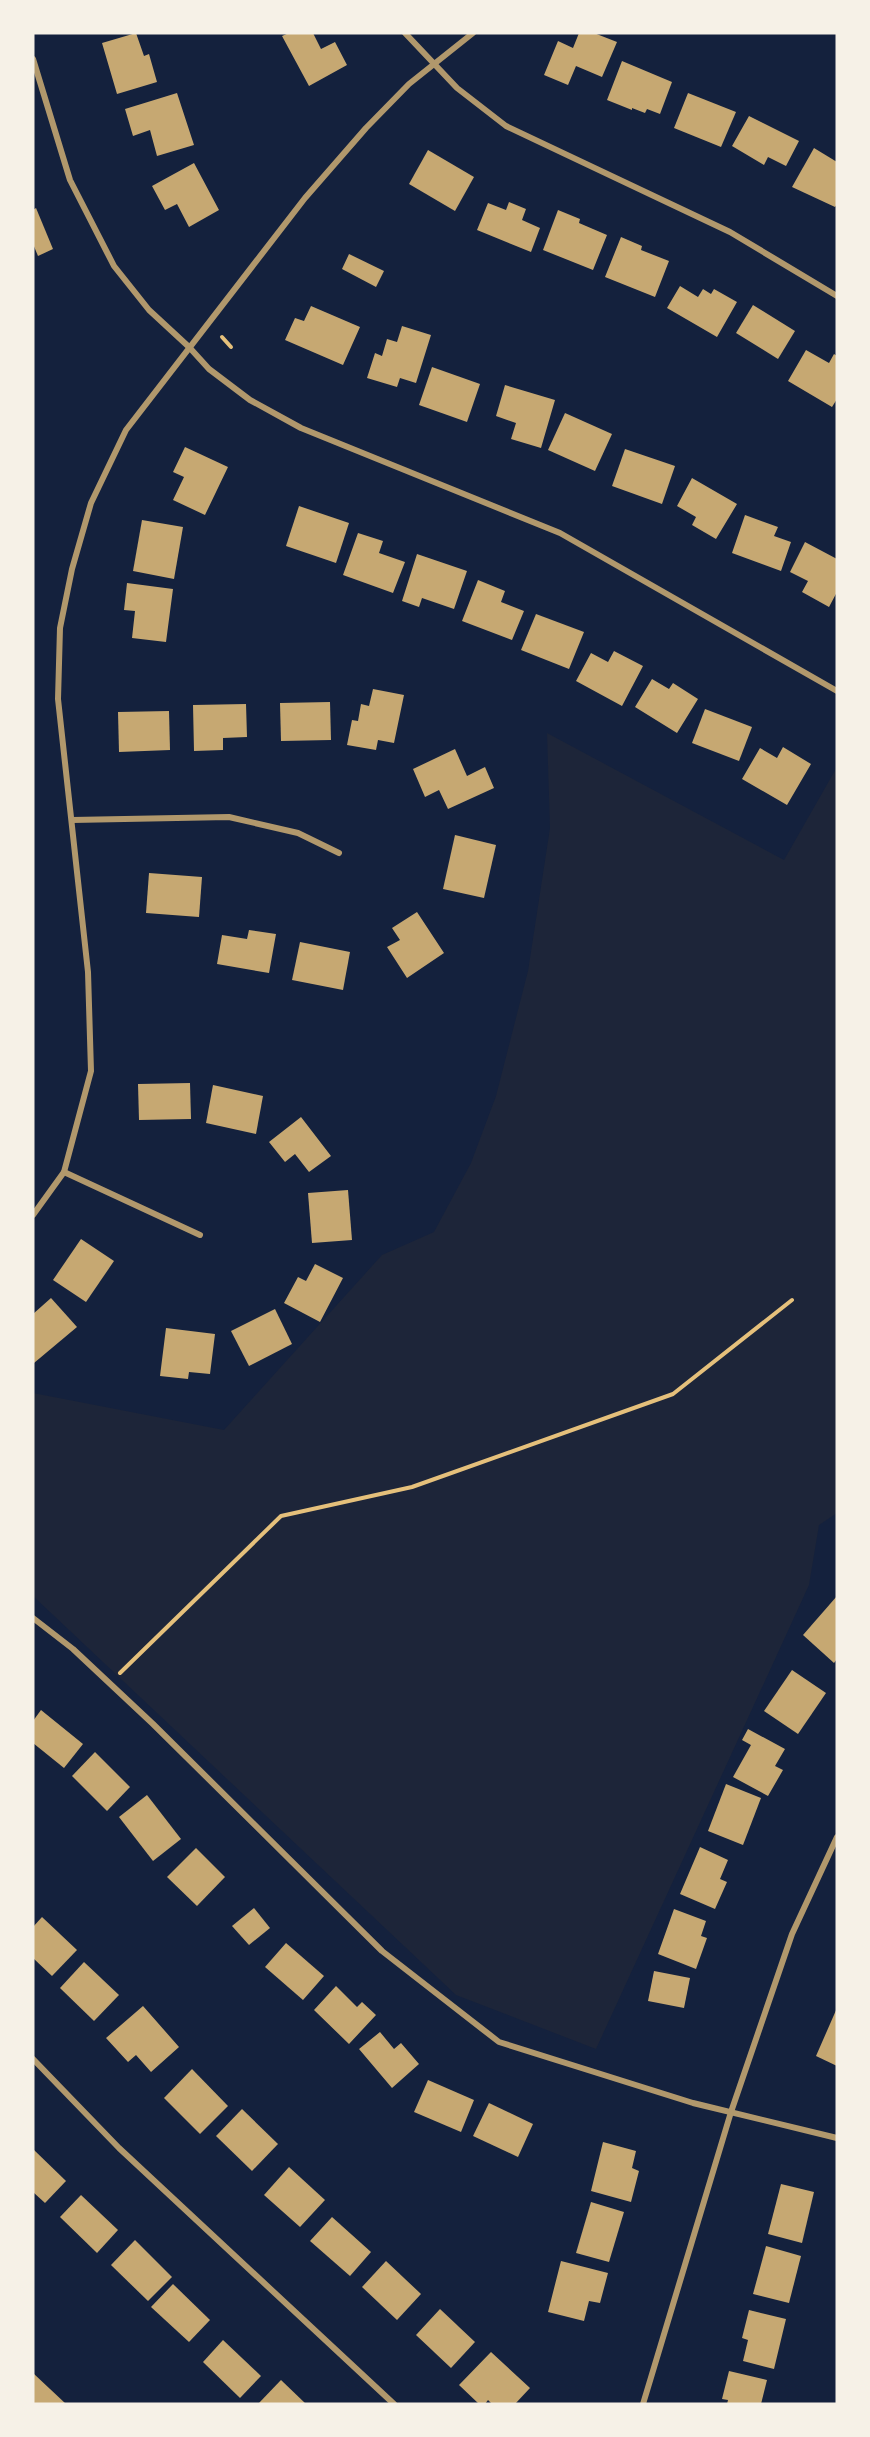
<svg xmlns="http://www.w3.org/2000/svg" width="870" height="2437" font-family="'Titillium Web',sans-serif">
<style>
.green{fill:#1d2539}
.building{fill:#c6a872}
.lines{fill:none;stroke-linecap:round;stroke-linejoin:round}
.path{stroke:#e5c07b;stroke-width:4}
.minor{stroke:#b1986c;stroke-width:6}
</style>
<rect width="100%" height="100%" fill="#14213d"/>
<polygon class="green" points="547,733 784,860 837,767 837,1513 819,1525 809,1585 596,2049 456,1995 33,1596 33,1393 224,1430 382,1255 434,1232 471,1163 496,1096 528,971 550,828"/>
<g class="building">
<polygon points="136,33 144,56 149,54 157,82 117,94 102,43"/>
<polygon points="289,33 313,33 321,49 335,42 347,65 309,86 282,36"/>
<polygon points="579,33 594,33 617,42 602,77 576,66 568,85 544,75 558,41 573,48"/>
<polygon points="622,61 672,82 660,114 647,109 645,113 632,108 632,110 607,100"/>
<polygon points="177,93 194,145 157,156 150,130 133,136 125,109"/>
<polygon points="688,93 736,112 721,147 674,128"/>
<polygon points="749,116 799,141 786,166 768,157 764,165 732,146"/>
<polygon points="814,148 837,162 837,204 835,207 792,187"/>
<polygon points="428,150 474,177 455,211 409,184"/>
<polygon points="194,163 219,210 189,227 177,204 165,210 152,186"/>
<polygon points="509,202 526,209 522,220 540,228 531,252 477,230 488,203 506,210"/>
<polygon points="36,208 53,249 38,256 33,244 33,210"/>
<polygon points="558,210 580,219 579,223 607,235 593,270 543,250"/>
<polygon points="621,237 642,246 641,250 669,261 655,297 605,277"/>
<polygon points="349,254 384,271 376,287 342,269"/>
<polygon points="680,286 698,297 703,289 711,294 714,289 737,302 717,337 667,308"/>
<polygon points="753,305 795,331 778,359 736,333"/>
<polygon points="311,306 360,327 343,365 285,340 295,318 304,321"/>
<polygon points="402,326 431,335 416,383 400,378 397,387 367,378 375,353 382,356 387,339 397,342"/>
<polygon points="806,350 829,363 834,354 837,356 837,399 832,407 788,381"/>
<polygon points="432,367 480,384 467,422 419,405"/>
<polygon points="505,385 555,400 541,448 511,439 516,423 496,416"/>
<polygon points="565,413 612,434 595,471 548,450"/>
<polygon points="185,447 228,467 205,515 173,500 184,477 173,472"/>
<polygon points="625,449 675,466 662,504 612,486"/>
<polygon points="692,478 737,504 716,539 692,525 696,517 677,506"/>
<polygon points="299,506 349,523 336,563 286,546"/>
<polygon points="745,515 778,527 774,536 791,542 781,571 732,553"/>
<polygon points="142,520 183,527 174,579 133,571"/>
<polygon points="358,533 383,541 379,553 405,562 393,593 343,575"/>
<polygon points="805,542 837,559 837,592 829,607 802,592 808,581 790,572"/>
<polygon points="417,554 467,571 454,609 422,598 419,607 402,601"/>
<polygon points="478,580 505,591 501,602 524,611 512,640 462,621"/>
<polygon points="127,583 173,589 166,642 132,638 135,611 124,610"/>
<polygon points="536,614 584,632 569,669 521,650"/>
<polygon points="614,651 643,666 622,706 576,681 591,653 608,662"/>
<polygon points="652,679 669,689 673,683 698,699 677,733 635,707"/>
<polygon points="373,689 404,695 394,743 378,740 376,750 347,745 352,720 358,721 361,704 369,706"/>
<polygon points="330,702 331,740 281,741 280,703"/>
<polygon points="246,704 247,737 223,738 223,750 194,751 193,705"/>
<polygon points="705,709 752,727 739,761 692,743"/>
<polygon points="169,711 170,750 119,752 118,712"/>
<polygon points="783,747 811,764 787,805 742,779 760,748 777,758"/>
<polygon points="455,749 467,776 485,767 494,788 448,809 439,790 425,797 413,769"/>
<polygon points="455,835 496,845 484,898 443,889"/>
<polygon points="149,873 202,877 199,917 146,913"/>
<polygon points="417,912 444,953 407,978 387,947 400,940 392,928"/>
<polygon points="249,930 276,934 269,973 217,964 222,935 247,939"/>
<polygon points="300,942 350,952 343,990 292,980"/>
<polygon points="190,1083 191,1119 139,1120 138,1084"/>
<polygon points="213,1085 263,1096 256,1134 206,1123"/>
<polygon points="301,1117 331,1156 309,1172 295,1154 285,1162 269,1142"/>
<polygon points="348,1190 352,1240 312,1243 308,1193"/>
<polygon points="81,1239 114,1261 86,1302 53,1280"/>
<polygon points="315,1264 343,1278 320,1322 284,1303 298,1277 306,1281"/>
<polygon points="51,1298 77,1327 34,1363 33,1314"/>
<polygon points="275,1309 292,1344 249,1366 231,1331"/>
<polygon points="166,1328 215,1334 210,1374 189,1372 188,1379 160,1376"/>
<polygon points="837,1596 837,1659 834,1663 803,1635"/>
<polygon points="792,1670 826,1693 798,1734 764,1711"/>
<polygon points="41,1710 83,1744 64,1768 33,1743 33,1721"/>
<polygon points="748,1729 785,1749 775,1766 783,1770 768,1796 733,1777 751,1745 742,1740"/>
<polygon points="95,1752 130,1787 107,1811 72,1776"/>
<polygon points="726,1784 761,1798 743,1845 708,1831"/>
<polygon points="147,1795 181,1839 153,1861 119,1817"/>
<polygon points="700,1847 728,1860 720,1879 727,1882 715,1909 680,1894"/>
<polygon points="196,1848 225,1877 197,1906 167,1877"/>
<polygon points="254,1908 270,1928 249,1945 232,1926"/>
<polygon points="674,1909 706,1921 701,1936 707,1938 696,1969 658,1954"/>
<polygon points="42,1917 77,1950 52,1976 33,1958 33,1927"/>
<polygon points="286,1943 324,1976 303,2000 265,1967"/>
<polygon points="84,1962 119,1995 94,2021 60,1988"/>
<polygon points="654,1971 690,1978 684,2008 648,2001"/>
<polygon points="336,1986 357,2007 362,2002 376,2015 349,2044 314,2010"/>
<polygon points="143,2006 179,2047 151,2072 136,2055 128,2062 106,2038"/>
<polygon points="837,2008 837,2066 816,2056"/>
<polygon points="380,2032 394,2049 401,2043 419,2064 392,2088 359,2049"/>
<polygon points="192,2069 228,2106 200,2134 164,2098"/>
<polygon points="428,2080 474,2100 461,2132 414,2112"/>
<polygon points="489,2103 533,2124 518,2157 473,2136"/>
<polygon points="242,2109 278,2144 252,2171 216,2136"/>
<polygon points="603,2142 636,2151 632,2168 639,2171 631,2202 591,2191"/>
<polygon points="33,2149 66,2181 45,2203 33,2192"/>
<polygon points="289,2167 325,2200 300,2227 264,2195"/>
<polygon points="781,2184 814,2192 802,2243 768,2234"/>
<polygon points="81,2195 118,2230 97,2253 60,2217"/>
<polygon points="591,2202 624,2212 609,2262 576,2253"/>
<polygon points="332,2217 371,2252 350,2276 310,2241"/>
<polygon points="135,2240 172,2277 148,2301 111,2265"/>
<polygon points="766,2246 801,2256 789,2303 753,2294"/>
<polygon points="386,2261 421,2294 397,2320 362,2287"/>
<polygon points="561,2261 608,2273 600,2303 589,2301 584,2321 548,2312"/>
<polygon points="173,2284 210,2320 189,2342 151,2307"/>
<polygon points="440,2309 475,2342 451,2368 416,2335"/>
<polygon points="749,2310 786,2319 774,2369 743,2361 748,2340 742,2338"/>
<polygon points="223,2340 261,2376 240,2398 203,2362"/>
<polygon points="491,2352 530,2388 515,2404 492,2404 488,2400 485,2404 479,2404 459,2385"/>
<polygon points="729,2371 767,2380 761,2404 727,2404 728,2400 722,2399"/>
<polygon points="33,2373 66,2404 33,2404"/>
<polygon points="281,2380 306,2404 258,2404"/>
</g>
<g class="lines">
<g class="path">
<polyline points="222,337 231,347"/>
<polyline points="120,1673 281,1516 412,1487 673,1394 792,1300"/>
</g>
<g class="minor">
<polyline points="405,33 457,88 506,126 730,232 837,296"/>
<polyline points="33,59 70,180 114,266 149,310 189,347 209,369 250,400 301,428 560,533 837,691"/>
<polyline points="72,820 229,817 298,833 339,853"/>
<polyline points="64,1172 200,1235"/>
<polyline points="33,1215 64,1172 91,1071 88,972 58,699 60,628 72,569 91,503 126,430 305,198 366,128 409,84 473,33"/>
<polyline points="33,1618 73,1649 153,1724 382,1951 499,2042 693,2103 837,2138"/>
<polyline points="33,2059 119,2148 394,2404"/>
<polyline points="643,2404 731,2112 792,1934 837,1837"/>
</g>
</g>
<rect width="870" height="2437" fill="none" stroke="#f6f1e7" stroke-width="69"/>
</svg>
